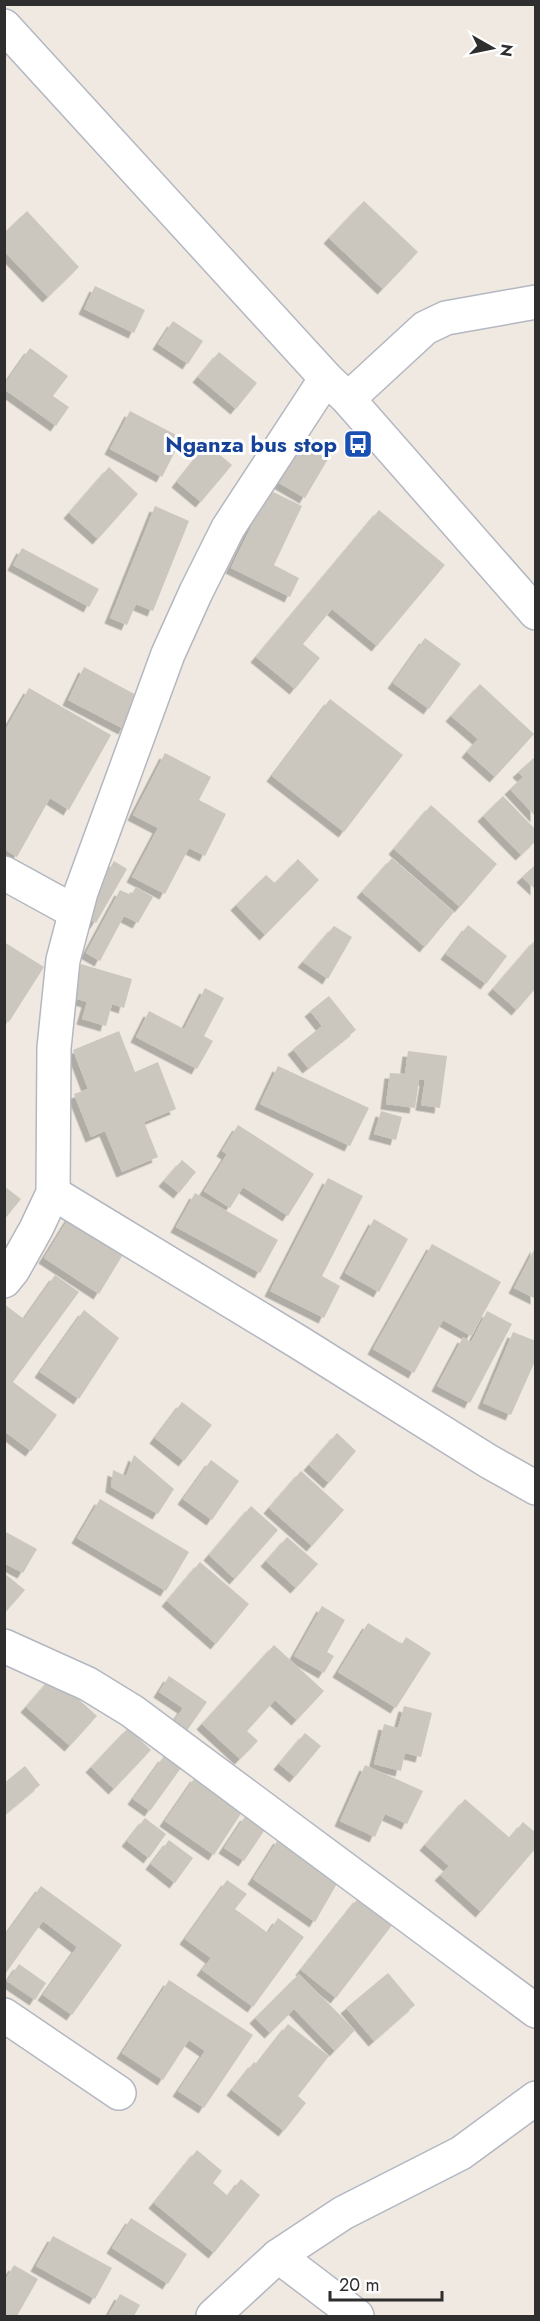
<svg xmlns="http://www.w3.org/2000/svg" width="540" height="2321" font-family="Jost,sans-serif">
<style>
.building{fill:#cbc7bf;filter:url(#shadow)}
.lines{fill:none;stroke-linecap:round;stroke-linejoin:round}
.street-casing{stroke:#b4b7c1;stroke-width:36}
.secondary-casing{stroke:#b4b7c1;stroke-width:36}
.street{stroke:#fff;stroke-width:33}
.secondary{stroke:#fff;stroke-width:33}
.labels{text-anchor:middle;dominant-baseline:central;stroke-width:6;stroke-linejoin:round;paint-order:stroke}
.transit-label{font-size:22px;font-weight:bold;fill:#164399;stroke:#fff;text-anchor:end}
</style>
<defs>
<filter id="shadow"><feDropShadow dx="-5.5" dy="5.5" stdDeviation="0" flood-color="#0004"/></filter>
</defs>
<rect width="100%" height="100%" fill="#efe9e1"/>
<g class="building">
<polygon points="364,201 418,252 383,289 329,238"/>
<polygon points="27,211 79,267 48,297 4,251 4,233"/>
<polygon points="95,286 145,310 134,333 84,309"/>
<polygon points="173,321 203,341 188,364 158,344"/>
<polygon points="30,348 68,376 53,396 69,407 56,426 4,389 4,385"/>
<polygon points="219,352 257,383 236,409 198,377"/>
<polygon points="130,411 182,438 162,477 110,449"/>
<polygon points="296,441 328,459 305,498 274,480"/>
<polygon points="207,444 232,465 201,502 177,482"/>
<polygon points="109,467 138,494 98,539 69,513"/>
<polygon points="269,490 302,506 274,565 299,578 290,597 231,568"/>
<polygon points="155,506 189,521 153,611 136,604 127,625 110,618"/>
<polygon points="379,510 445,565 377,646 332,609 303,644 320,658 295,689 256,657"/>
<polygon points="22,548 99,589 89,607 13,565"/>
<polygon points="425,638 461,664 429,709 393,683"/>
<polygon points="84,667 140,697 124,729 68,700"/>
<polygon points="480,684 534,734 495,777 467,752 478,739 451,716"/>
<polygon points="29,688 111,735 69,810 50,798 17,857 4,849 4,732"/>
<polygon points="330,699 403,755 344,832 272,776"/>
<polygon points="165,753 211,777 199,800 226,814 205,856 189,848 165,894 132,877 158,828 133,815"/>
<polygon points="536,756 536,817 510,789 523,777 518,772"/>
<polygon points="503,796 536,830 536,841 521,855 483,816"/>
<polygon points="431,805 497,864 460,907 394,849"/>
<polygon points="392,858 454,912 425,947 362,892"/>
<polygon points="298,859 319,880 265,935 236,905 266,875 275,883"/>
<polygon points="114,861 127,869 96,923 83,915"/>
<polygon points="536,864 536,890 522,877"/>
<polygon points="136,887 153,897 138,923 124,916 100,961 86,953 120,890 131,895"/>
<polygon points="468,925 507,956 486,984 446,954"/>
<polygon points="334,926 352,937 328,979 303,962"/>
<polygon points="536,939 536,988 517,1010 493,989"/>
<polygon points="4,942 44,967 9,1022 4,1019"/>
<polygon points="81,964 132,979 124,1008 112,1004 106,1026 82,1019 87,1002 71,997"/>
<polygon points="205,988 224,998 204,1036 213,1041 197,1069 136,1037 149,1011 184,1029"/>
<polygon points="329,996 356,1030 308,1068 293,1049 322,1026 310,1011"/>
<polygon points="119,1031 135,1072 158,1062 176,1109 144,1122 158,1157 122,1172 105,1131 91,1137 74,1094 88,1089 73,1050"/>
<polygon points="408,1051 447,1056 440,1108 421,1105 425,1080 419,1080 415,1108 386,1104 390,1073 405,1074"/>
<polygon points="278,1066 369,1108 350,1146 260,1104"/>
<polygon points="381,1111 402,1117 396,1140 374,1134"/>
<polygon points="238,1125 314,1174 288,1216 243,1187 230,1208 204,1191 227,1154 222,1151"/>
<polygon points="182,1160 196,1172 179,1193 164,1181"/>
<polygon points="328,1178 363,1196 322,1276 340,1286 324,1318 270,1291"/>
<polygon points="4,1186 21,1199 4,1220"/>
<polygon points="195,1193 278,1240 260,1273 176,1227"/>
<polygon points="72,1213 127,1248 99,1294 44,1258"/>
<polygon points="374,1219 408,1239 379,1292 345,1273"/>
<polygon points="432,1244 501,1282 471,1336 443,1320 414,1373 373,1349"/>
<polygon points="536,1246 536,1299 514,1288"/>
<polygon points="55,1275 79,1292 13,1382 57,1415 31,1451 4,1431 4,1304 24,1319"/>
<polygon points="84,1310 119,1338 79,1399 40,1372"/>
<polygon points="487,1311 512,1324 470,1403 437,1386 463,1337 471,1342"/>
<polygon points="513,1332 536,1341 536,1359 511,1415 483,1403"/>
<polygon points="182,1402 212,1425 184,1461 155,1438"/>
<polygon points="337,1433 356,1451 329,1483 309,1465"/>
<polygon points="134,1455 174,1489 158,1514 111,1487 113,1470 126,1476"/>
<polygon points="211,1460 239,1481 212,1520 183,1499"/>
<polygon points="301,1471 344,1510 312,1546 269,1508"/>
<polygon points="100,1499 189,1552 166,1591 77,1538"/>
<polygon points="251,1506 278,1530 235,1579 209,1555"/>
<polygon points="4,1531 37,1549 23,1573 4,1563"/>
<polygon points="287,1537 318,1564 296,1588 266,1561"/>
<polygon points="200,1562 249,1604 216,1644 167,1601"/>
<polygon points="4,1573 25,1590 4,1614"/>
<polygon points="322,1606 345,1620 327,1652 334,1656 324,1673 294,1656"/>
<polygon points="368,1623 402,1644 406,1637 431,1653 396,1708 338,1672"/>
<polygon points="274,1645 324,1691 297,1720 275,1700 247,1731 258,1741 240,1759 202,1724"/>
<polygon points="53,1676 97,1716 70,1746 26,1707"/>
<polygon points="169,1676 207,1702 186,1732 173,1722 183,1708 159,1692"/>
<polygon points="404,1706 432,1713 421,1757 405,1753 401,1771 374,1764 384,1724 398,1728"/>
<polygon points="128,1728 151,1750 114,1789 91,1767"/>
<polygon points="305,1733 321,1746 295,1777 279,1764"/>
<polygon points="164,1756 181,1768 150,1811 133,1799"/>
<polygon points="365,1765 423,1791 407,1824 385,1814 375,1837 340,1821"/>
<polygon points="25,1766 40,1785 4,1815 4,1783"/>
<polygon points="196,1776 244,1809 214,1855 165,1821"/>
<polygon points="465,1799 510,1838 523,1822 536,1833 536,1848 481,1912 440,1875 449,1866 425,1845"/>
<polygon points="246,1815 266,1828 244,1861 224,1848"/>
<polygon points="145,1818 166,1834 149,1858 127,1841"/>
<polygon points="279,1838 339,1880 315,1922 253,1879"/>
<polygon points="169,1840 193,1858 175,1883 151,1864"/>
<polygon points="227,1880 247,1894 235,1909 268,1933 278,1918 304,1937 253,2007 202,1970 211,1958 185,1939"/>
<polygon points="41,1886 122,1945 72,2015 43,1995 77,1947 43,1921 6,1973 4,1972 4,1937"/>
<polygon points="359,1897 393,1924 336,1998 301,1970"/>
<polygon points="19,1964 46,1983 35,2000 7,1981"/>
<polygon points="388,1973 415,2005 374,2041 346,2008"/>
<polygon points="299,1974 355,2030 335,2051 294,2009 270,2033 255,2018"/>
<polygon points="169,1980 253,2035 204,2108 178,2091 205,2051 189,2040 163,2080 122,2053"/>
<polygon points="288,2024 329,2056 298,2096 306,2103 284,2131 232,2090 254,2062 257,2064"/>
<polygon points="197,2150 222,2171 213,2183 228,2196 241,2179 260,2195 214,2253 154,2203"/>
<polygon points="131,2218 187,2254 168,2284 112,2248"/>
<polygon points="53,2236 112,2268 95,2299 36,2266"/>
<polygon points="14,2265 38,2279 17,2316 4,2316 4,2282"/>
<polygon points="120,2294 140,2305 134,2316 108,2316"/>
</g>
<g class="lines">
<g class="street-casing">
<g id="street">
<polyline points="348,399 425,328 446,318 536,302"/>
<polyline points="4,873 75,912"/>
<polyline points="53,1193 300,1343 488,1461 536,1488"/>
<polyline points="4,1281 13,1270 36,1229 53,1193 54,1048 63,960 81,892 168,654 196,592 228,528 326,378"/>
<polyline points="4,1646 88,1684 132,1711 536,2011"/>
<polyline points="4,2015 119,2093"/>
<polyline points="278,2256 357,2316"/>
<polyline points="213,2316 278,2256 343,2213 461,2153 536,2098"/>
</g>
</g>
<g class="secondary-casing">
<polyline id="secondary" points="4,26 326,378 348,399 536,613"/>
</g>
<use href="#street" class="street"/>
<use href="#secondary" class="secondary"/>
</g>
<defs>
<g id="bus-square" transform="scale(1.5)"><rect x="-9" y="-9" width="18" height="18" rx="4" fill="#1a4fb4" stroke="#fff"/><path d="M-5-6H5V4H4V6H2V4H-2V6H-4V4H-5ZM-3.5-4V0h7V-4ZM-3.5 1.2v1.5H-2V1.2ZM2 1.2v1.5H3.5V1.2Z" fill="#fff"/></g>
</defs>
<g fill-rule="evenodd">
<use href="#bus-square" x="358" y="444"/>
</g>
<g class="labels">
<g class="transit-label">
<text x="337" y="444">Nganza bus stop</text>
</g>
</g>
<rect width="540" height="2321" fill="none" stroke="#2e2e2e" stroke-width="12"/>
<g transform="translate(492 48) rotate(99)" stroke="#ffffff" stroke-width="4.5" paint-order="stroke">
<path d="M0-4.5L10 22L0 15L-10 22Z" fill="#2e2e2e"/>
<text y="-9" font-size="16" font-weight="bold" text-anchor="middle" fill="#2e2e2e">N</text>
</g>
<path d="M330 2291v9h112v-9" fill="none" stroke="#2e2e2e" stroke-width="3"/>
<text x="339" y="2291" font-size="18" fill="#2e2e2e" stroke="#ffffff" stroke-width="4.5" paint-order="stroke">20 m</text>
</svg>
